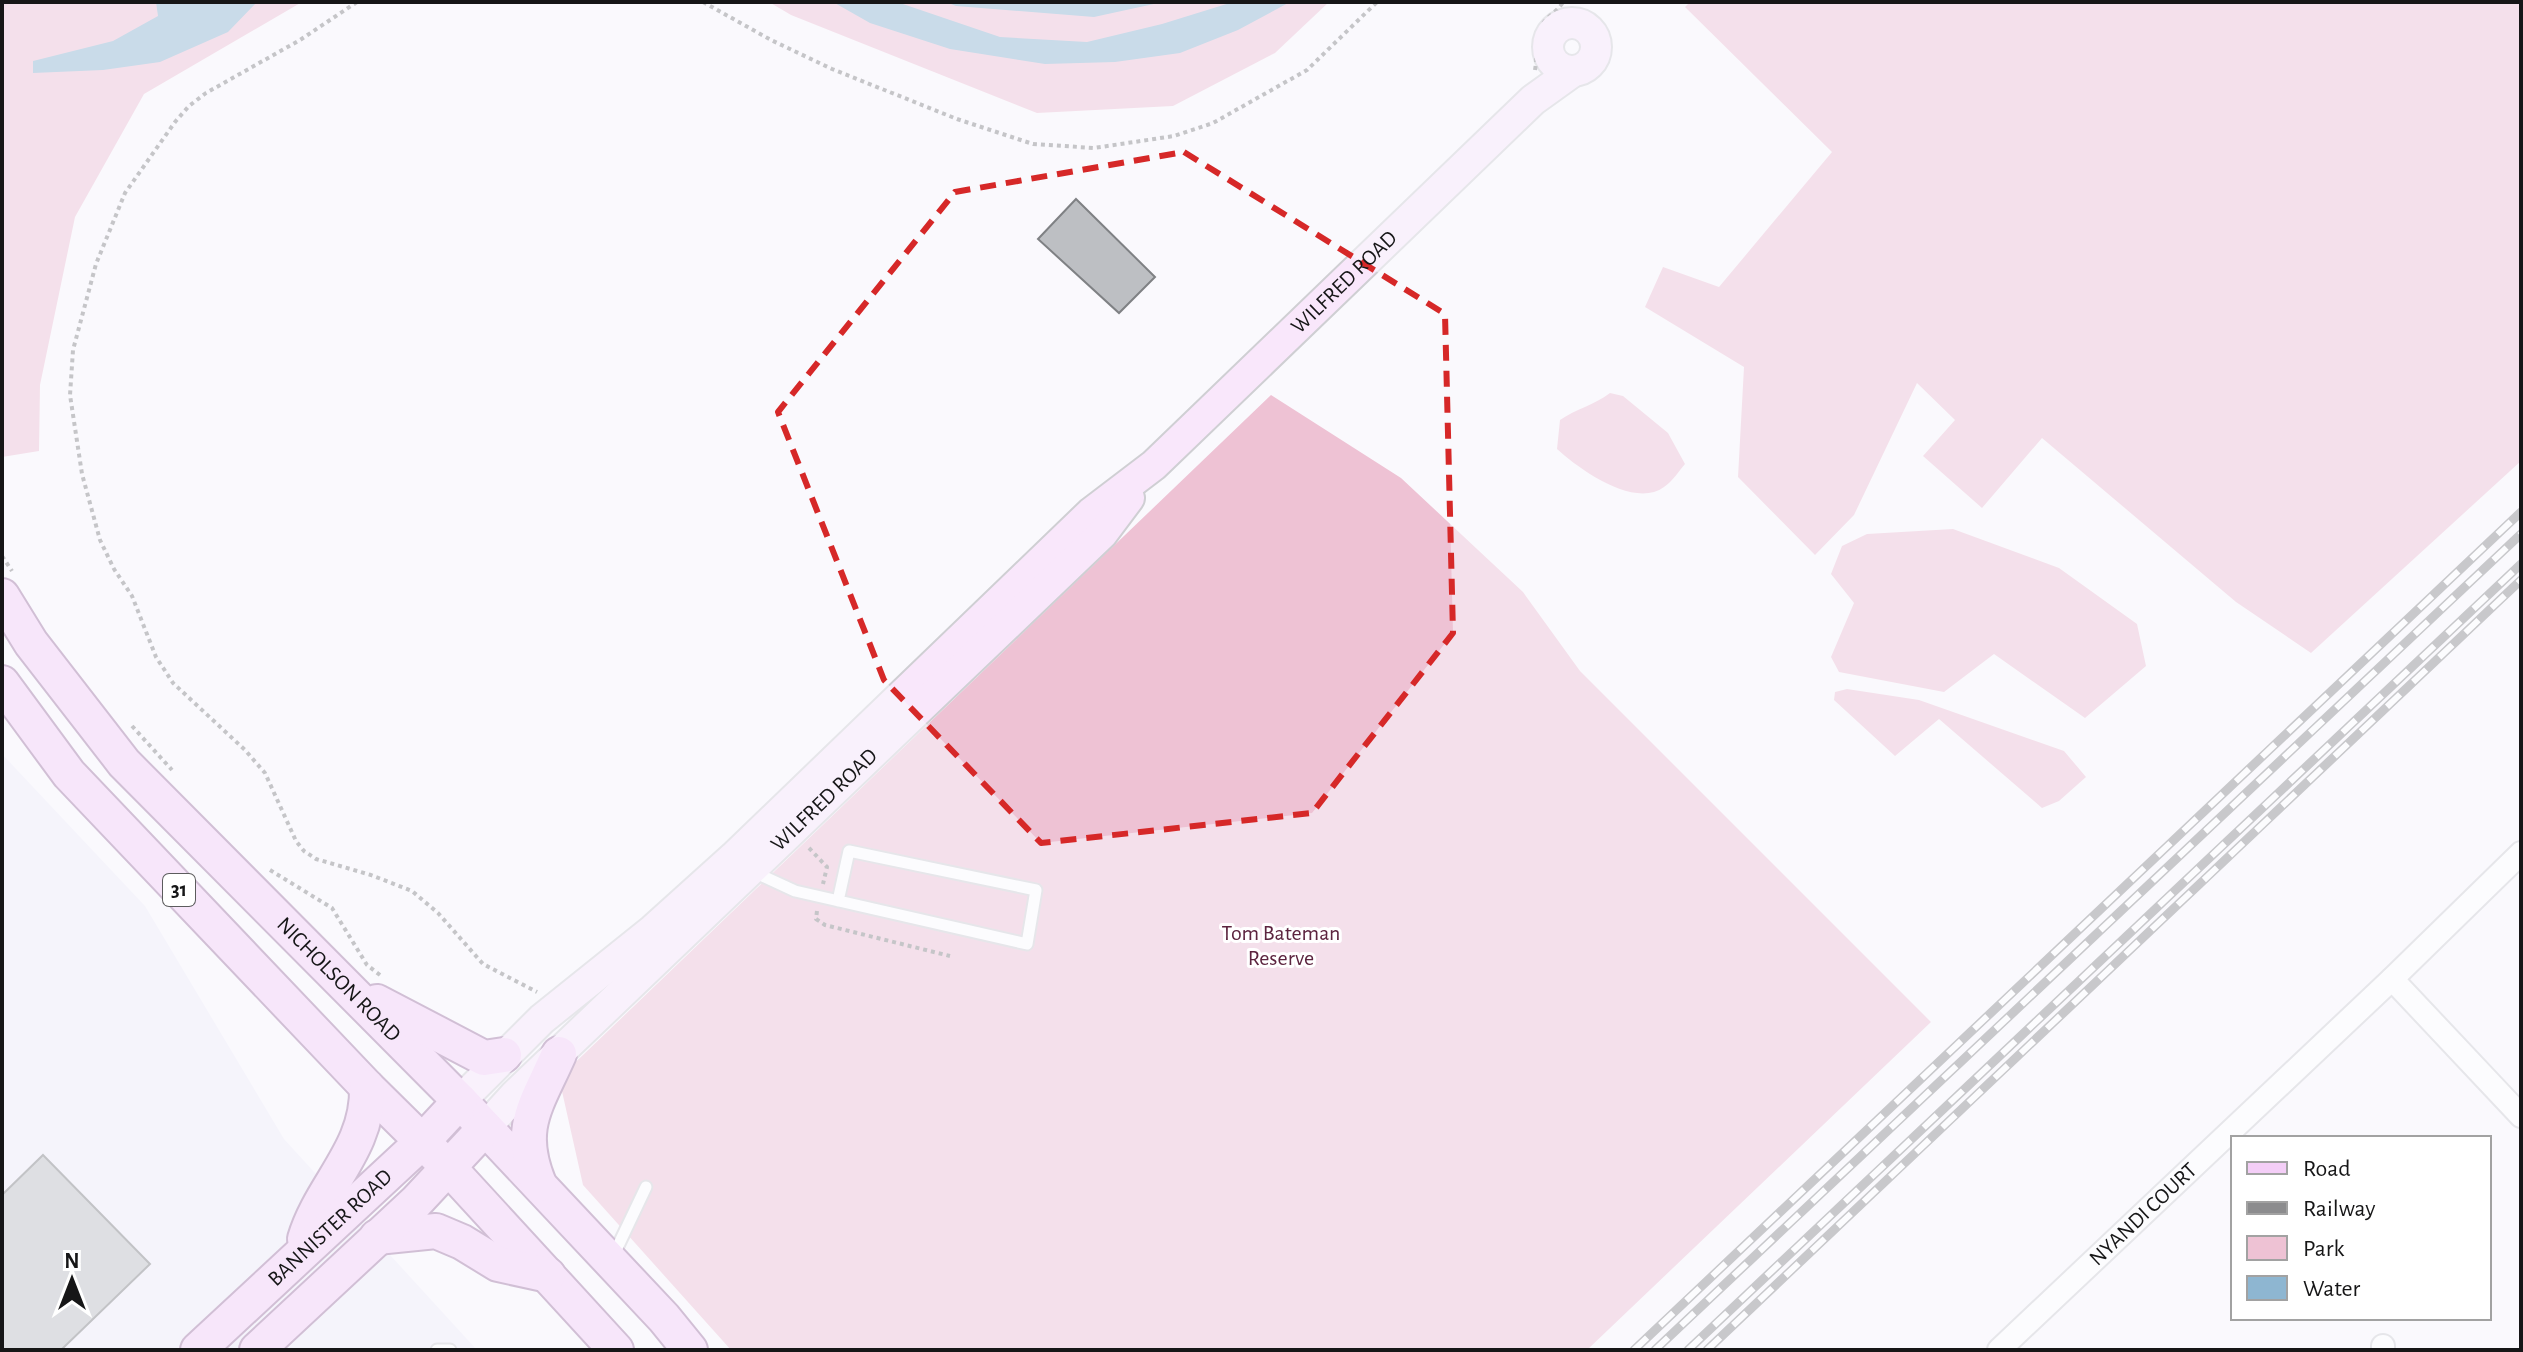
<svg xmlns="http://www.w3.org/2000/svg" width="2523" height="1352" font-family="'Alegreya Sans',sans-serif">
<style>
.built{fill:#f0edf9}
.green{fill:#eec2d4}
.water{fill:#8eb6d1}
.building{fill:#bdbfc3;stroke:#7f8184;stroke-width:2}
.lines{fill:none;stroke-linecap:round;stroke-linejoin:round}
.lane-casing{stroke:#cfcfd3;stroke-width:15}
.street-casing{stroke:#cfcfd3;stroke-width:26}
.secondary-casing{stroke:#cfcfd3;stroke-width:34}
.primary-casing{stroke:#a179a5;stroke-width:38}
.path{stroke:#868688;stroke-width:4;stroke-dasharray:4 4;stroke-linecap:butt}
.lane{stroke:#fff;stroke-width:11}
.street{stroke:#fff;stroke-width:22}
.secondary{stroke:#f9e7fb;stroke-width:30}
.primary{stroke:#f4cef7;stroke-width:34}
.rail-casing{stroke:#8c8c8e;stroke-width:9}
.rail{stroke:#fff;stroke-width:6;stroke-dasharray:18;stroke-linecap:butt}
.marked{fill:none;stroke:#d62828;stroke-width:6;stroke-dasharray:16 10;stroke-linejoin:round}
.labels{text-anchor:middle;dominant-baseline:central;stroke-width:6;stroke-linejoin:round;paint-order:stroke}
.shield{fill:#fff;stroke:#5c5c5d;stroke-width:2}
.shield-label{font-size:20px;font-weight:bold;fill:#161617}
.street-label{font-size:22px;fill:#161617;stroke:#fff}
.park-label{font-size:22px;fill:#5c243f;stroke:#fff}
</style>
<rect width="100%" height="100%" fill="#faf9fd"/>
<polygon class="built" points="2,754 145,906 284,1139 477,1350 2,1350"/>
<g class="green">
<polygon points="2,2 302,2 144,94 75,217 40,385 39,451 2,457"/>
<polygon points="769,2 1329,2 1275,53 1173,106 1037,113 791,15"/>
<polygon points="1690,2 2521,2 2521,461 2311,653 2236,602 2042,438 1982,508 1923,456 1955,420 1917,383 1854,515 1815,555 1738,477 1744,367 1645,307 1663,267 1719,287 1832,152 1685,7"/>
<path d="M1610,393l13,3 45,37 17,31c-6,7 -13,18 -21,23 -30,22 -85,-18 -107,-38l3,-29c16,-11 34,-15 50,-27z"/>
<polygon points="1271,395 1401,478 1523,592 1580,671 1931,1022 1587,1350 731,1350 583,1185 559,1078"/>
<polygon points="1953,529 2059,568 2137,624 2146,666 2085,718 1994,654 1944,692 1839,672 1831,657 1854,603 1831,574 1842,546 1867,534"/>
<polygon points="1847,689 1919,700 2064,751 2086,777 2059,801 2042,808 1939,719 1895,756 1834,700 1835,692"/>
</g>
<g class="water">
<polygon points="156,2 257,2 228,32 160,62 103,70 33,73 33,61 113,41 158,16"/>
<polygon points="833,2 897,2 1000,37 1087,42 1162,24 1233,2 1290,2 1238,30 1180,53 1115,62 1045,64 950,49 870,23"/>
<polygon points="946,2 1163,2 1094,17 956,6"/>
</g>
<g class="building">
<polygon points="1076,199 1155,277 1119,313 1038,239"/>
<polygon points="43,1155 150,1264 61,1350 2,1350 2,1195"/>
</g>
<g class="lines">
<g class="lane-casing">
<g id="lane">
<polyline points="754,872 795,891 1027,944 1036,890 849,851 838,901"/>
<polyline points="616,1256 617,1248 646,1187"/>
<polyline points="437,1350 450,1350"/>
</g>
</g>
<g class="street-casing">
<g id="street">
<polyline points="2392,979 2521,1116"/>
<polyline points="2383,1346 2383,1350"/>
<path id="s1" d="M1999,1350l393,-371 129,-126"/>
</g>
</g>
<g class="secondary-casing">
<g id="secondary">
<circle cx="1572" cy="47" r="24"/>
<path id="s2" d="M460,1101l82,-82 111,-89 81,-73 357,-344 63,-48 379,-365 39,-28"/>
<path id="s3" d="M485,1128l30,-33 587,-561 27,-36"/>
</g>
</g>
<g class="primary-casing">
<g id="primary">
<path id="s4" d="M2,596l29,47 93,120 336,338 204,217 26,32"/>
<polyline points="2,683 69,774 367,1087 449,1168 616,1350"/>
<polyline points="377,1002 484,1058 504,1055"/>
<path d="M539,1184c-23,-56 -3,-78 20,-130"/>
<polyline points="377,1237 436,1231 462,1242 498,1264 548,1275"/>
<path d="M305,1239c16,-54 64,-90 62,-152"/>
<path id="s5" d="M198,1350l224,-208 38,-41"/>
<polyline points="257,1350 416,1202 485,1128"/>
</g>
</g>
<g class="path">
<polyline points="357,2 300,40 206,93 189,106 175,122 125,193 96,264 73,350 70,395 82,474 100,540 114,569 132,596 156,657 173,683 245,750 265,773 296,841 304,851 316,859 371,875 412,891 438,913 483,964 537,992"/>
<polyline points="703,2 771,40 832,69 957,119 1033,144 1094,148 1174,136 1213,123 1307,70 1377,2"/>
<path d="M1535,70c3,-16 -1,-34 9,-48 6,-8 14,-11 19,-20"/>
<polyline points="2,556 12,571"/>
<polyline points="132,726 172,770"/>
<polyline points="809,848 827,867 823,884"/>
<polyline points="270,870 332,908 367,965 380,975"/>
<polyline points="817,911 816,919 825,925 950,956"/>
</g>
<use href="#lane" class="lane"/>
<use href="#street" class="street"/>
<use href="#secondary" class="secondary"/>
<use href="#primary" class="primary"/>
<g class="rail-casing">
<g id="rail">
<polyline points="1634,1350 2521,512"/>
<polyline points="1655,1350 2521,534"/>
<polyline points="1688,1350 2521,564"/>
<polyline points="1707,1350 2521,580"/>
</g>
</g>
<use href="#rail" class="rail"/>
</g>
<path d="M0 0H2523V1352H0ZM1184,152l261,162 8,319 -141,180 -271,30 -157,-163 -106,-268 177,-220z" fill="#faf9fd" fill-opacity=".55" fill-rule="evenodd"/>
<path class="marked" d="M1184,152l261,162 8,319 -141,180 -271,30 -157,-163 -106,-268 177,-220z"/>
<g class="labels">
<rect class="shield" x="163" y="874" width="32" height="32" rx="6"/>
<g class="shield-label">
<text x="179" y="890">31</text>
</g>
<g class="street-label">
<text stroke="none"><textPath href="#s2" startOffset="1206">WILFRED ROAD</textPath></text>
<text stroke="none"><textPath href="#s3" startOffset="472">WILFRED ROAD</textPath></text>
<text stroke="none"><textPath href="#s4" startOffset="512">NICHOLSON ROAD</textPath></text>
<text stroke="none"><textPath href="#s1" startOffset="198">NYANDI COURT</textPath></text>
<text stroke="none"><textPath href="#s5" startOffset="180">BANNISTER ROAD</textPath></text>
</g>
<g class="park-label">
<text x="1281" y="933">Tom Bateman<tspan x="1281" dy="25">Reserve</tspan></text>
</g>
</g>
<rect width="2523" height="1352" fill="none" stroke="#161617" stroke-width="8"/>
<rect x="2231" y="1136" width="260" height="184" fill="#ffffff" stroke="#a2a2a2" stroke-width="2"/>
<rect x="2247" y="1162" width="40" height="12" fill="#f4cef7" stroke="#a2a2a2" stroke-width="2"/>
<text x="2303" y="1176" font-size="24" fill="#161617">Road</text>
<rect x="2247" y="1202" width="40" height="12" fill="#8c8c8e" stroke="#a2a2a2" stroke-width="2"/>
<text x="2303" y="1216" font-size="24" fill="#161617">Railway</text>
<rect x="2247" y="1236" width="40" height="24" fill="#eec2d4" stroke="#a2a2a2" stroke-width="2"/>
<text x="2303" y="1256" font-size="24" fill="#161617">Park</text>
<rect x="2247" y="1276" width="40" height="24" fill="#8eb6d1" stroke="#a2a2a2" stroke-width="2"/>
<text x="2303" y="1296" font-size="24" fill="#161617">Water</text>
<g transform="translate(72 1280)" stroke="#ffffff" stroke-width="6" paint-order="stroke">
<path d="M0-6L14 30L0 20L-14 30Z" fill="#161617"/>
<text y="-12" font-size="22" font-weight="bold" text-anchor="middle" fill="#161617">N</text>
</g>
</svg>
